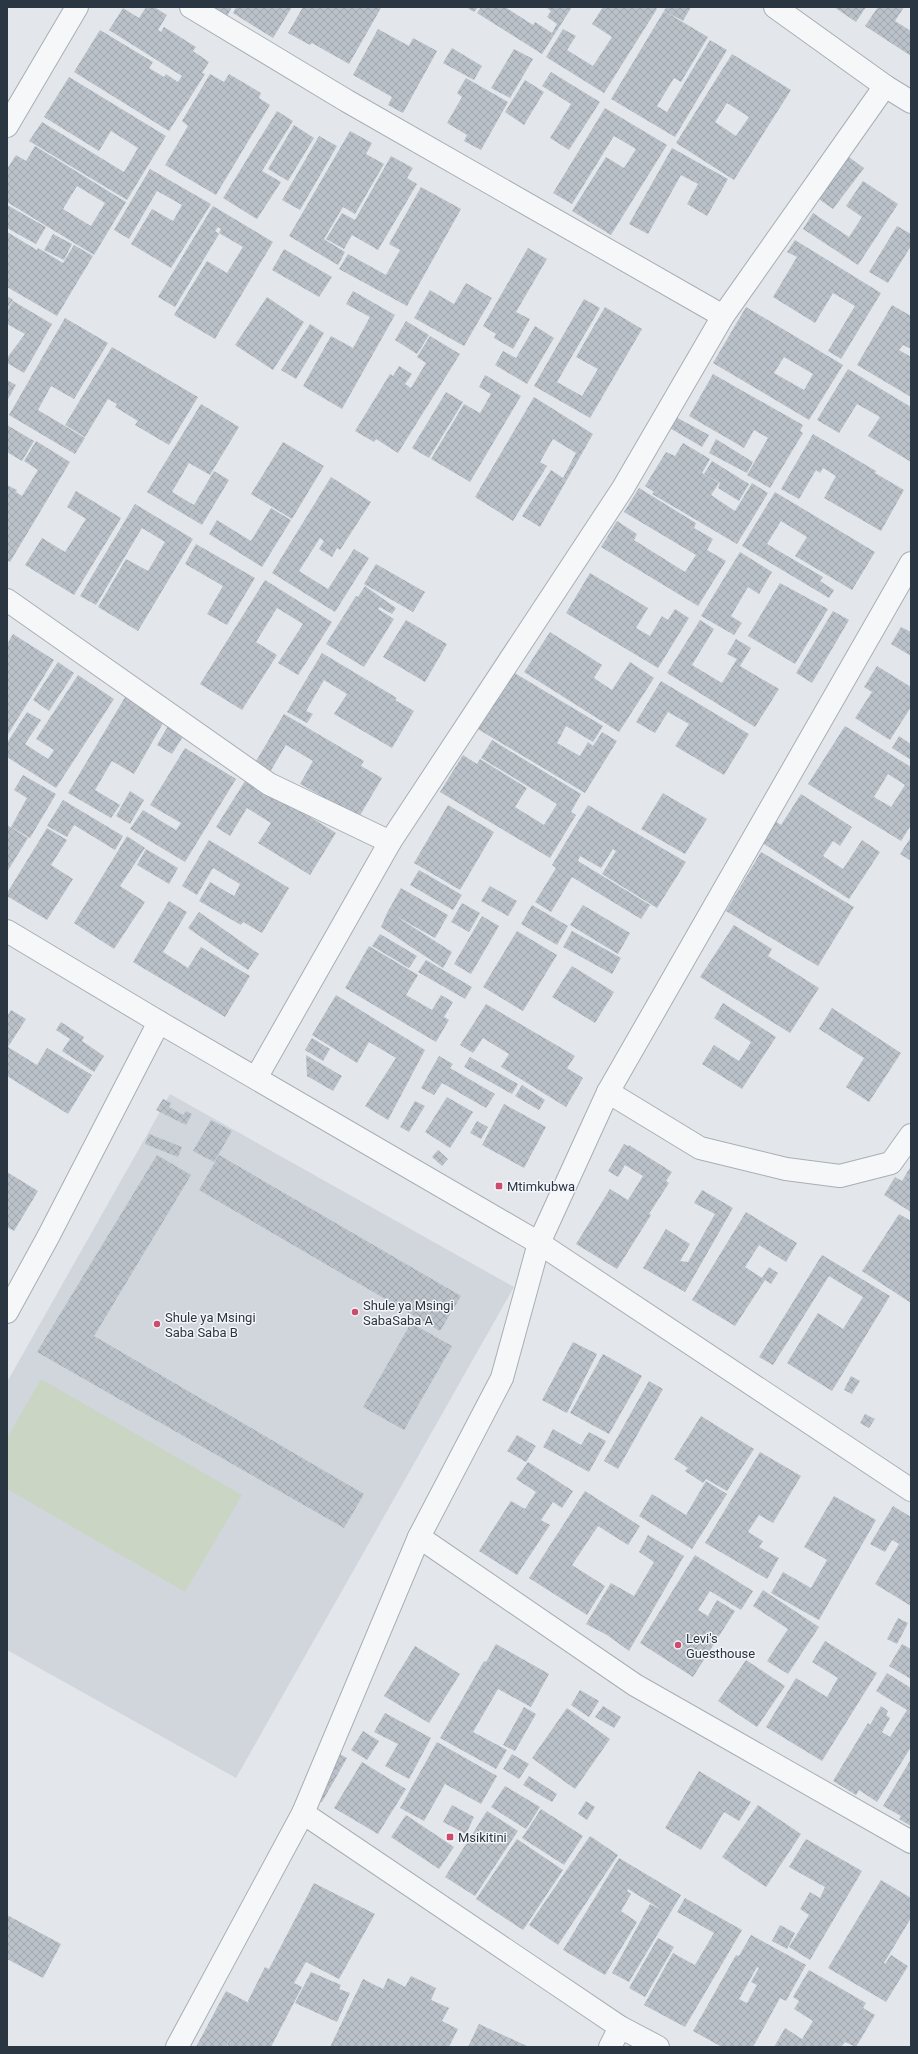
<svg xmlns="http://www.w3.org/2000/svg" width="918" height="2054" font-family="Roboto,sans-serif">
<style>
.built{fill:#d1d6dd}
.garden{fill:#cad5c4}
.building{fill:url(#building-cross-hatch);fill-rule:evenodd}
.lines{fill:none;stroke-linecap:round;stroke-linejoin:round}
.street-casing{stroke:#a8aeb5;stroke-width:24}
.street{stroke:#f6f7f9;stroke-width:22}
.poi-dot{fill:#cd4b6c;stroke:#f3f5f8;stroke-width:1.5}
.labels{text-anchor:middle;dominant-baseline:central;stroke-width:3;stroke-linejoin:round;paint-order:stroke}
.poi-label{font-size:13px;fill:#2b3643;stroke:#f3f5f8;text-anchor:start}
</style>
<defs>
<pattern id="building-cross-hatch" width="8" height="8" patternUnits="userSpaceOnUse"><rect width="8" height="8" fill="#bac1c8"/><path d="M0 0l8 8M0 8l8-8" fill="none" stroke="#a0a6ad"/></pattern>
</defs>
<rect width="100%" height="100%" fill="#e3e7eb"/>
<polygon class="built" points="170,1094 514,1287 236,1778 7,1650 7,1382"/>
<polygon class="garden" points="41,1379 242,1495 185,1592 7,1489 7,1438"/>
<g class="building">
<polygon points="146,7 154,7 167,15 158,30 161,32 164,27 196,47 193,51 209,62 202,73 205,74 169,131 74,72 100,30 153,62 149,68 164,77 166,74 178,82 182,76 109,30 123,8 139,18"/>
<polygon points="216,7 232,7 226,18 214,10"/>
<polygon points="236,7 292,7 273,38 233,13"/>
<polygon points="303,7 379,7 381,8 349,64 312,43 310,45 288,33"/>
<polygon points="466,7 478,7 474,12"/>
<polygon points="481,7 505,7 533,25 535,22 552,33 557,24 547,17 551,11 547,8 548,7 572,7 542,54 477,13"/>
<polygon points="603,7 654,7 657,9 604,93 546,57 563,29 576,36 567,50 593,66 612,37 592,24"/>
<polygon points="666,7 691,7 683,21 664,11"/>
<polygon points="834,7 866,7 856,22"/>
<polygon points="878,7 904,7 895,21 911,31 911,56 865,26"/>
<polygon points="664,11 708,37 681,82 674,78 657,106 667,112 710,40 727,50 675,137 611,99"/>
<polygon points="378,29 409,46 413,38 437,51 403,113 388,105 392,97 353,75"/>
<polygon points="452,48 482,66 474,80 443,63"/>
<polygon points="514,49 533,59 510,98 491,88"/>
<path d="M732,54l59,36 -57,90 -58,-37zM727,103l22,14 -13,19 -21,-14z"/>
<polygon points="551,72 600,102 569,150 550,138 571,104 542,86"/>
<polygon points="210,74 224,82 229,74 261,93 259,98 270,105 216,195 165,165 188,126 182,121"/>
<polygon points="69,77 166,136 127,200 29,141 42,122 124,172 138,148 111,131 99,151 44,117"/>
<polygon points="466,78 508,102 481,150 464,141 467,135 447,123 462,97 457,93"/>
<polygon points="525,80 544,92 524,125 505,112"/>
<polygon points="605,108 667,145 611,235 572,211 606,157 624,168 636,149 614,136 572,204 553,193"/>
<polygon points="277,111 293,121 262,171 281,182 257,219 223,198"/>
<polygon points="294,125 314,138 288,181 268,169"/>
<polygon points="350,131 372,143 366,154 384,164 355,214 343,207 324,239 345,252 338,265 289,236"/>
<polygon points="319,136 337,146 300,210 282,200"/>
<path d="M35,146l91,56 -32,53 -87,-53v-33l9,-14 10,6zM77,186l28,17 -14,23 -28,-17z"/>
<polygon points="672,148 728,179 707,216 687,204 698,184 681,175 648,234 629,224"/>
<polygon points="846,155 864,168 833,209 816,197"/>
<polygon points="391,156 413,168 407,178 417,184 378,250 352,235 344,249 326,239 342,213 355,220"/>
<polygon points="150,169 211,204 171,268 131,244 152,209 173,221 182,205 157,191 129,239 114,230"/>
<polygon points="863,181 898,204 858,265 803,229 813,213 849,237 862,217 846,206"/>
<polygon points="421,187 461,209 407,306 339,269 348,254 386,275 400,250 389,244"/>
<polygon points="7,205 46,227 36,244 7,228"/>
<polygon points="213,206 273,242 215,339 174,315 207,261 227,273 243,247 219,233 221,229 218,227 215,231 219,234 175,307 158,297"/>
<polygon points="897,226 911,234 911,246 888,283 869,272"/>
<polygon points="7,232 37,250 38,248 63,263 74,245 93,256 57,316 7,287"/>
<polygon points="53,234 72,244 64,260 44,250"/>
<polygon points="795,240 881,293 841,359 828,351 855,306 833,293 815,323 773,297 797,257 787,252"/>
<polygon points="528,248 547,259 516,312 530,319 513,349 494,338 496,334 483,326"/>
<polygon points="284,249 332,277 319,297 272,270"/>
<polygon points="466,283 492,298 464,346 414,318 430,290 454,304"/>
<polygon points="353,291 395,315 342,409 303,386 331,336 353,348 370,317 346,304"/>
<polygon points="7,296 13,300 7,309"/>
<polygon points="267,297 304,322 273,370 235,345"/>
<polygon points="584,299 600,308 557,382 582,396 598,369 576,357 605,307 642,329 590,418 534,386"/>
<polygon points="13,301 52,324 24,373 7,363 7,358 25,334 7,324 7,311"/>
<polygon points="892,305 911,316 911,349 903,345 899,350 911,357 911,397 857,365"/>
<path d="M746,307l97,58 -34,55 -96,-57zM784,357l29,17 -9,16 -30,-17z"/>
<polygon points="65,318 108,343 74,399 51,386 38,410 85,438 75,454 9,415"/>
<polygon points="406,321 429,335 417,354 395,340"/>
<polygon points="310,324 324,333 296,379 281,370"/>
<polygon points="535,326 554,338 527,384 495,365 503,351 516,358"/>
<polygon points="430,336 460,354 398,453 376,439 374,442 355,431 390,374 393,376 399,366 412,374 405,384 411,388 426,363 417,357"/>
<polygon points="112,347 198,397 169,445 135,425 138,421 115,407 117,404 108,399 85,437 65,425"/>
<polygon points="848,369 911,407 911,462 868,436 880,417 857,404 839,433 817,420"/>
<polygon points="713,374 803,425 800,431 803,433 770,488 747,475 768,438 754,430 744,448 689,416"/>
<polygon points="485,375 521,396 470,482 431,459 464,404 480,413 491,394 479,387"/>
<polygon points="7,380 16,385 7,401"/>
<polygon points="446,392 463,402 429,458 412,448"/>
<polygon points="534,397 593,434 540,527 522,516 551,470 563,478 576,453 553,439 540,462 547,466 513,521 475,497"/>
<polygon points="201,404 239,427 210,475 189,463 172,492 194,505 214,471 229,480 202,525 147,492"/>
<polygon points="674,416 709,435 702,447 668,427"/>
<polygon points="7,425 34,441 22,461 7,452"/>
<polygon points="813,434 876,471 875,473 904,490 881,531 824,498 836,476 823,468 820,473 816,470 799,499 781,489"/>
<polygon points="716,439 753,462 747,473 709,453"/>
<polygon points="36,441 70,462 10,562 7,560 7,485 17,490 16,492 22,496 38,470 24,461"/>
<polygon points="283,442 324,466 292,519 251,494"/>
<polygon points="683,443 710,459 702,473 719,483 711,495 735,511 752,483 768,493 737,544 652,494 654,492 645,486 666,452 675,456"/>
<polygon points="712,461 749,484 739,501 718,488 720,483 704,474"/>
<polygon points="331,477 371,502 340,550 337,548 332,557 319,549 324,541 320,538 299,571 328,589 354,549 369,558 335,612 272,573"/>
<polygon points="639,488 696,523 694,528 713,539 707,550 726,561 698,606 601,547 617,521 637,534 634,540 685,572 696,555 624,512"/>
<polygon points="76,491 121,518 74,595 25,565 42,538 65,552 86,519 67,507"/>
<polygon points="775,492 875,552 852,590 795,556 807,537 781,521 767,544 823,577 820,581 834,590 829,598 742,546"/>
<polygon points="135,504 193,539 138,631 98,607 126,559 148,571 165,542 142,528 96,605 80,596"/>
<polygon points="271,508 291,520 262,567 209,534 217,520 251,541"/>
<polygon points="196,544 255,578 227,625 207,614 223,586 185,564"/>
<polygon points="740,552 772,572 759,594 748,587 731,616 742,623 734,635 701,616"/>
<polygon points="376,564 425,592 413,612 364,584"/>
<polygon points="590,573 648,608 636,628 650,636 662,616 668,620 675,609 689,618 658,668 566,613"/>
<polygon points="265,580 332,622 298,675 278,663 303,624 277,608 256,642 277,655 242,710 200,684"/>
<polygon points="780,583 828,609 795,664 748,636"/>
<polygon points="365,586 396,608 392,614 380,607 378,609 394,619 364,667 326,644 356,596 358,597"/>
<polygon points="833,611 849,620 812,683 796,673"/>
<polygon points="406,620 447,644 425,682 383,657"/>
<polygon points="700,620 714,629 692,665 722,683 737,659 727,654 736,639 751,648 740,666 779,689 755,727 667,673"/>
<polygon points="901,627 911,632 911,656 891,644"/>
<polygon points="550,632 602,665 594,678 612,690 630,662 654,678 619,732 524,672"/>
<polygon points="13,634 54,660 7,736 7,644"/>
<polygon points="322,653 397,698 395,700 414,711 392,748 334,714 347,694 324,680 306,711 313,714 307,723 287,712"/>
<polygon points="58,662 74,673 49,711 33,700"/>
<polygon points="877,666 911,687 911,707 890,740 855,718 872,692 864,687"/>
<polygon points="513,672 603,726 593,742 566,726 557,743 580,756 588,742 593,746 602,732 617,741 585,793 471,725"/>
<polygon points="78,675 114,699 56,788 7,757 7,743 27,712 41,720 25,744 48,759 54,750 36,739"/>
<polygon points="661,681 749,734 724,775 675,746 689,724 668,712 655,733 636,722"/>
<polygon points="127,694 166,718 134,774 112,761 95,790 120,805 111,818 68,793"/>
<polygon points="284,714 364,761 361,766 382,778 359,817 300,784 313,761 286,745 267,777 252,768"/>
<polygon points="171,721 187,730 172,754 157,745"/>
<path d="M845,726l66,41v58l-10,16 -93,-57zM888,774l17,11 -14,22 -17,-10z"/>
<polygon points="899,736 911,744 911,760 892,748"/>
<polygon points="492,740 581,794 571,812 576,815 550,858 440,792 463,755 477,764 480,759 527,788 515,807 544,825 557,804 481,758"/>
<polygon points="185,748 236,779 185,862 130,829 143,810 176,830 181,823 150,805"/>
<polygon points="23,775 56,794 30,838 11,827 27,798 14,790"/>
<polygon points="247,778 336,833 310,875 258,843 271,823 247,808 230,836 216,827"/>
<polygon points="130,791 144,800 130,824 116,816"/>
<polygon points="663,793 707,819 685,854 641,829"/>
<polygon points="801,794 852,827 840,846 833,841 823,856 843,869 862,840 880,852 849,899 761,842 775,821 781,825"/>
<polygon points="63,800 123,836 115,850 74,825 67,837 47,826"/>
<polygon points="448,805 494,832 460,890 414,863"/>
<polygon points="588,805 686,862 657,908 602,874 616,851 613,849 601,868 580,856 578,861 650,905 641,919 572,877 551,912 535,902 556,868 552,865"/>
<polygon points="7,825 28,838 7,872"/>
<polygon points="47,828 67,840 51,865 73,879 47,920 7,896 7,893"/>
<polygon points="127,836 145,848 120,886 145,902 114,949 74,923"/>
<polygon points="911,837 911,861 900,854"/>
<polygon points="209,840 289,888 262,933 243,922 241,925 199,901 210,882 234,896 240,884 213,868 197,895 182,886"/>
<polygon points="146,849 178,868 169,884 137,865"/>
<polygon points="761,852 854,907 818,966 726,911"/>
<polygon points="419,870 462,895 453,910 410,885"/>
<polygon points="490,886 517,901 508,916 481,901"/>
<polygon points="401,888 448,915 435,938 394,915 452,952 443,968 381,927 388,911"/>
<polygon points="169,901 187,912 163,952 188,968 201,947 250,976 225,1017 133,962"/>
<polygon points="462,903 480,913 469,932 451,922"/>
<polygon points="532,905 568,926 557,945 521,924"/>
<polygon points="583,905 630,933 618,954 570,925"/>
<polygon points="199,912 259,954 248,970 188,928"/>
<polygon points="482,916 499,926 471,974 454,964"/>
<polygon points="734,925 772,949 768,956 819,988 790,1033 700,977"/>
<polygon points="517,931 557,955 523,1011 483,987"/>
<polygon points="572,931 621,958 612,974 563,947"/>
<polygon points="380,934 417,956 409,968 372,946"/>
<polygon points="369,946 418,975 406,995 432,1010 441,995 453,1002 444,1017 449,1020 436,1042 345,988"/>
<polygon points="426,960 472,987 465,999 418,972"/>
<polygon points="572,966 614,992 595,1023 552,997"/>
<polygon points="336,995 425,1050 388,1120 365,1106 396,1058 369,1042 357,1063 312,1035"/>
<polygon points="723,1003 776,1037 742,1089 702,1064 714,1045 739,1061 751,1042 714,1018"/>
<polygon points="486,1004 575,1056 567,1068 583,1078 566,1107 501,1067 509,1054 483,1038 490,1027 473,1053 460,1045"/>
<polygon points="832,1008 901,1053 869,1102 846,1087 864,1058 819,1029"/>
<polygon points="11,1010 26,1019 8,1047 37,1065 47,1048 92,1075 68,1114 7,1076 7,1016"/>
<polygon points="61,1022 84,1037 82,1041 104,1056 94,1072 62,1051 70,1039 56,1030"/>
<polygon points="312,1038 330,1049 323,1061 305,1050"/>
<polygon points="306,1055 342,1076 333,1091 307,1076"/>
<polygon points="439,1056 453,1064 450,1068 495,1094 486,1108 442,1083 434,1095 421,1088"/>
<polygon points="470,1057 518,1084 512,1094 464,1067"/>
<polygon points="522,1085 545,1100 539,1110 515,1096"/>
<polygon points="447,1097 473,1112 450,1148 425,1132"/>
<polygon points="163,1099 171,1103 169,1107 183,1115 186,1111 192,1114 186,1125 156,1110"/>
<polygon points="415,1101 425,1106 409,1132 400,1127"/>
<polygon points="504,1104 546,1127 524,1168 482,1145"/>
<polygon points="211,1120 232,1131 214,1162 193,1151"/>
<polygon points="477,1121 488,1127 481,1139 470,1133"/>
<polygon points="149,1134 182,1147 178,1157 145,1144"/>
<polygon points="624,1144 628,1146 629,1145 672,1172 666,1181 669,1183 649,1214 651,1215 617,1269 576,1244 610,1189 628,1200 643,1176 625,1165 618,1177 608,1171"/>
<polygon points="438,1150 448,1159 442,1166 432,1157"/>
<polygon points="157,1155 191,1175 94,1336 364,1494 344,1528 37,1352"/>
<polygon points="219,1155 461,1296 440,1331 199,1190"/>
<polygon points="911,1166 911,1212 884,1195 895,1177 902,1181"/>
<polygon points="7,1172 38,1191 14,1231 7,1227"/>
<polygon points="702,1190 733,1208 685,1292 643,1268 666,1229 690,1244 680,1261 688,1262 715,1214 694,1203"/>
<polygon points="746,1212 797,1243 786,1262 759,1245 745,1267 762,1278 769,1267 778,1273 771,1284 765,1280 735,1326 692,1300"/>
<polygon points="899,1214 911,1221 911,1303 862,1271"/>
<polygon points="822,1255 890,1296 832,1391 787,1363 818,1313 843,1329 863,1297 829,1276 773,1365 759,1357"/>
<polygon points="411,1323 452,1346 404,1430 363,1407"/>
<polygon points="573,1342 597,1354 567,1413 542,1400"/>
<polygon points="603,1354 642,1376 609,1434 570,1413"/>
<polygon points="851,1376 860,1381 852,1394 844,1390"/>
<polygon points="649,1381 663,1389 618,1469 604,1461"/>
<polygon points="865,1414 875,1419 869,1428 860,1423"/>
<polygon points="701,1416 754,1449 727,1491 706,1479 703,1483 685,1471 688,1468 674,1459"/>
<polygon points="553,1429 581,1445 589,1432 606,1441 589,1472 543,1447"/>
<polygon points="517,1435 536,1446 526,1462 507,1451"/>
<polygon points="760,1452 801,1476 773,1523 759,1515 748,1532 763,1541 759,1547 779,1558 767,1579 705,1543"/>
<polygon points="528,1462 573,1491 562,1508 553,1502 541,1520 550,1525 517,1575 479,1551 511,1501 525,1509 536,1492 516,1479"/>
<polygon points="706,1481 727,1494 692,1549 639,1516 652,1494 686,1515"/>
<polygon points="585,1491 640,1526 628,1545 598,1526 572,1565 605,1586 587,1615 529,1578"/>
<polygon points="834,1496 876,1520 819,1620 771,1593 783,1572 811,1588 827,1560 804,1547"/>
<polygon points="893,1506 911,1517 911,1606 875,1584 899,1544 892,1540 885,1552 870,1544"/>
<polygon points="648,1535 684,1556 629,1651 607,1635 586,1624 611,1583 634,1596 654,1562 639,1552"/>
<polygon points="695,1555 753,1591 741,1610 710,1591 698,1610 708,1616 717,1600 735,1611 693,1677 640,1643"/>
<polygon points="763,1590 819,1627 788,1674 767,1661 788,1629 753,1606"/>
<polygon points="898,1618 908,1623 897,1644 887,1639"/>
<polygon points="825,1641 877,1673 822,1761 766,1727 796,1678 827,1697 838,1678 812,1662"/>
<polygon points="496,1644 549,1674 531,1707 498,1689 473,1732 507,1750 496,1769 440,1738 484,1661 486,1662"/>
<polygon points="902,1644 911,1649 911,1679 889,1666"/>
<polygon points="415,1646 460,1674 429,1723 384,1696"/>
<polygon points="746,1660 785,1686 757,1727 718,1701"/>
<polygon points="887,1673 911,1688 911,1747 877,1802 859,1790 856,1795 833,1781 868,1723 870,1725 881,1706 888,1711 886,1715 890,1718 882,1732 890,1737 907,1710 876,1691"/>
<polygon points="580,1690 599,1701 589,1717 571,1705"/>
<polygon points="603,1706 621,1717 614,1728 595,1717"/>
<polygon points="524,1707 536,1714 515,1751 503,1745"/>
<polygon points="567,1708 610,1739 575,1789 532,1758"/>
<polygon points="385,1713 431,1738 409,1779 385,1766 398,1744 374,1732"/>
<polygon points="363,1731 379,1741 367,1760 351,1750"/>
<polygon points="437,1742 497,1776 481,1804 445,1784 424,1821 400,1808"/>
<polygon points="336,1752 347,1758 322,1802 311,1796"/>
<polygon points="512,1754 529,1764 519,1779 503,1769"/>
<polygon points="911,1759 911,1826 899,1819 901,1816 883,1806"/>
<polygon points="362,1762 406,1789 378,1834 334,1808"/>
<polygon points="699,1771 751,1802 739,1821 724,1812 701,1850 665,1828"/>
<polygon points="529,1776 557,1794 552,1802 523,1785"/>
<polygon points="505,1786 540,1807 526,1829 491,1807"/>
<polygon points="586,1801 595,1807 587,1820 578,1814"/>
<polygon points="452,1805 474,1817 466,1834 443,1822"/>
<polygon points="758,1805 801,1834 766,1887 722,1857"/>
<polygon points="541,1809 583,1836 564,1865 522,1838"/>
<polygon points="487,1811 518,1831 475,1896 445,1877"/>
<polygon points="406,1815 454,1847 439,1869 391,1837"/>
<polygon points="590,1836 618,1855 558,1945 529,1925"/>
<polygon points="517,1839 563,1870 523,1930 476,1899"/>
<polygon points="806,1839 862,1871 810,1960 789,1947 809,1915 800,1909 810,1892 820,1898 825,1887 789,1867"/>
<polygon points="619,1858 681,1895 629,1982 612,1973 650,1904 662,1910 628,1889 627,1891 631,1894 621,1911 637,1922 605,1975 563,1950"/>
<polygon points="881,1880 911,1898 911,1918 884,1963 885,1964 891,1955 908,1966 886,2002 828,1968"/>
<polygon points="314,1883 375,1914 339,1979 306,1962 294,1983 302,1987 271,2047 227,2047 229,2041 226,2047 196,2047 226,1991 249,2003 248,2001 265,1967 269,1969"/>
<polygon points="685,1898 742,1930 685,2027 644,2005 673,1953 702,1969 695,1965 714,1933 677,1912"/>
<polygon points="7,1915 61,1944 43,1978 7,1959"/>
<polygon points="780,1925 795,1933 787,1949 772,1941"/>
<path d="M751,1935l55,30 -20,36 -6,-3 -27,49h-31l-29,-16 43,-76 3,1zM757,1967l2,1 -8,14 6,3 -10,18 -8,-4z"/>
<polygon points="658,1938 674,1947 645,1997 629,1988"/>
<polygon points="809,1970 866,2003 863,2008 875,2015 856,2047 845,2042 841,2047 774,2047 785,2028 802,2039 813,2021 794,2009 799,2001 793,1997"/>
<polygon points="311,1972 341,1985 339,1989 350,1993 337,2022 295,2003"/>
<polygon points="411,1976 436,1988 431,2000 449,2008 442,2021 458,2029 449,2047 330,2047 363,1979 383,1989 388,1978 405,1987"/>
<polygon points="479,2024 529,2047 468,2047"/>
</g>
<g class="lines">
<g class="street-casing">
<g id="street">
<polyline points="191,7 347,101 723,316"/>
<polyline points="775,7 885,86 911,102"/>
<polyline points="7,126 77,7"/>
<polyline points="7,600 269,784 390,842"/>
<polyline points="7,931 159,1022 539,1243 911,1490"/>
<polyline points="256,1078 390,842 623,488 723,316 885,86"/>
<polyline points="608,1092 700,1148 786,1169 840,1176 891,1163 911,1135"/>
<polyline points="7,1312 48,1237 159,1022"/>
<polyline points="419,1537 635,1685 911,1842"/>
<polyline points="303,1813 620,2027"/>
<polyline points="177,2047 303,1813 419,1537 502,1378 539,1243 608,1092 911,563"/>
<polyline points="610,2047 620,2027 658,2047"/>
</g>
</g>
<use href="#street" class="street"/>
</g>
<g class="poi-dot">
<rect x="495" y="1182" width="8" height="8" rx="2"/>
<circle cx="355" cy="1312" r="4"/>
<circle cx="157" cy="1324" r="4"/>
<circle cx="678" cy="1645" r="4"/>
<rect x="446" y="1833" width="8" height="8" rx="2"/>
</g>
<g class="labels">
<g class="poi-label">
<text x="507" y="1186">Mtimkubwa</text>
<text x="363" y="1305">Shule ya Msingi<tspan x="363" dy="15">SabaSaba A</tspan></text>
<text x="165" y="1317">Shule ya Msingi<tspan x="165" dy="15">Saba Saba B</tspan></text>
<text x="686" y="1638">Levi's<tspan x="686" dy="15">Guesthouse</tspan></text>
<text x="458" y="1837">Msikitini</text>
</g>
</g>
<rect width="918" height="2054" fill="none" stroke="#2b3643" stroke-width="16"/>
</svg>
